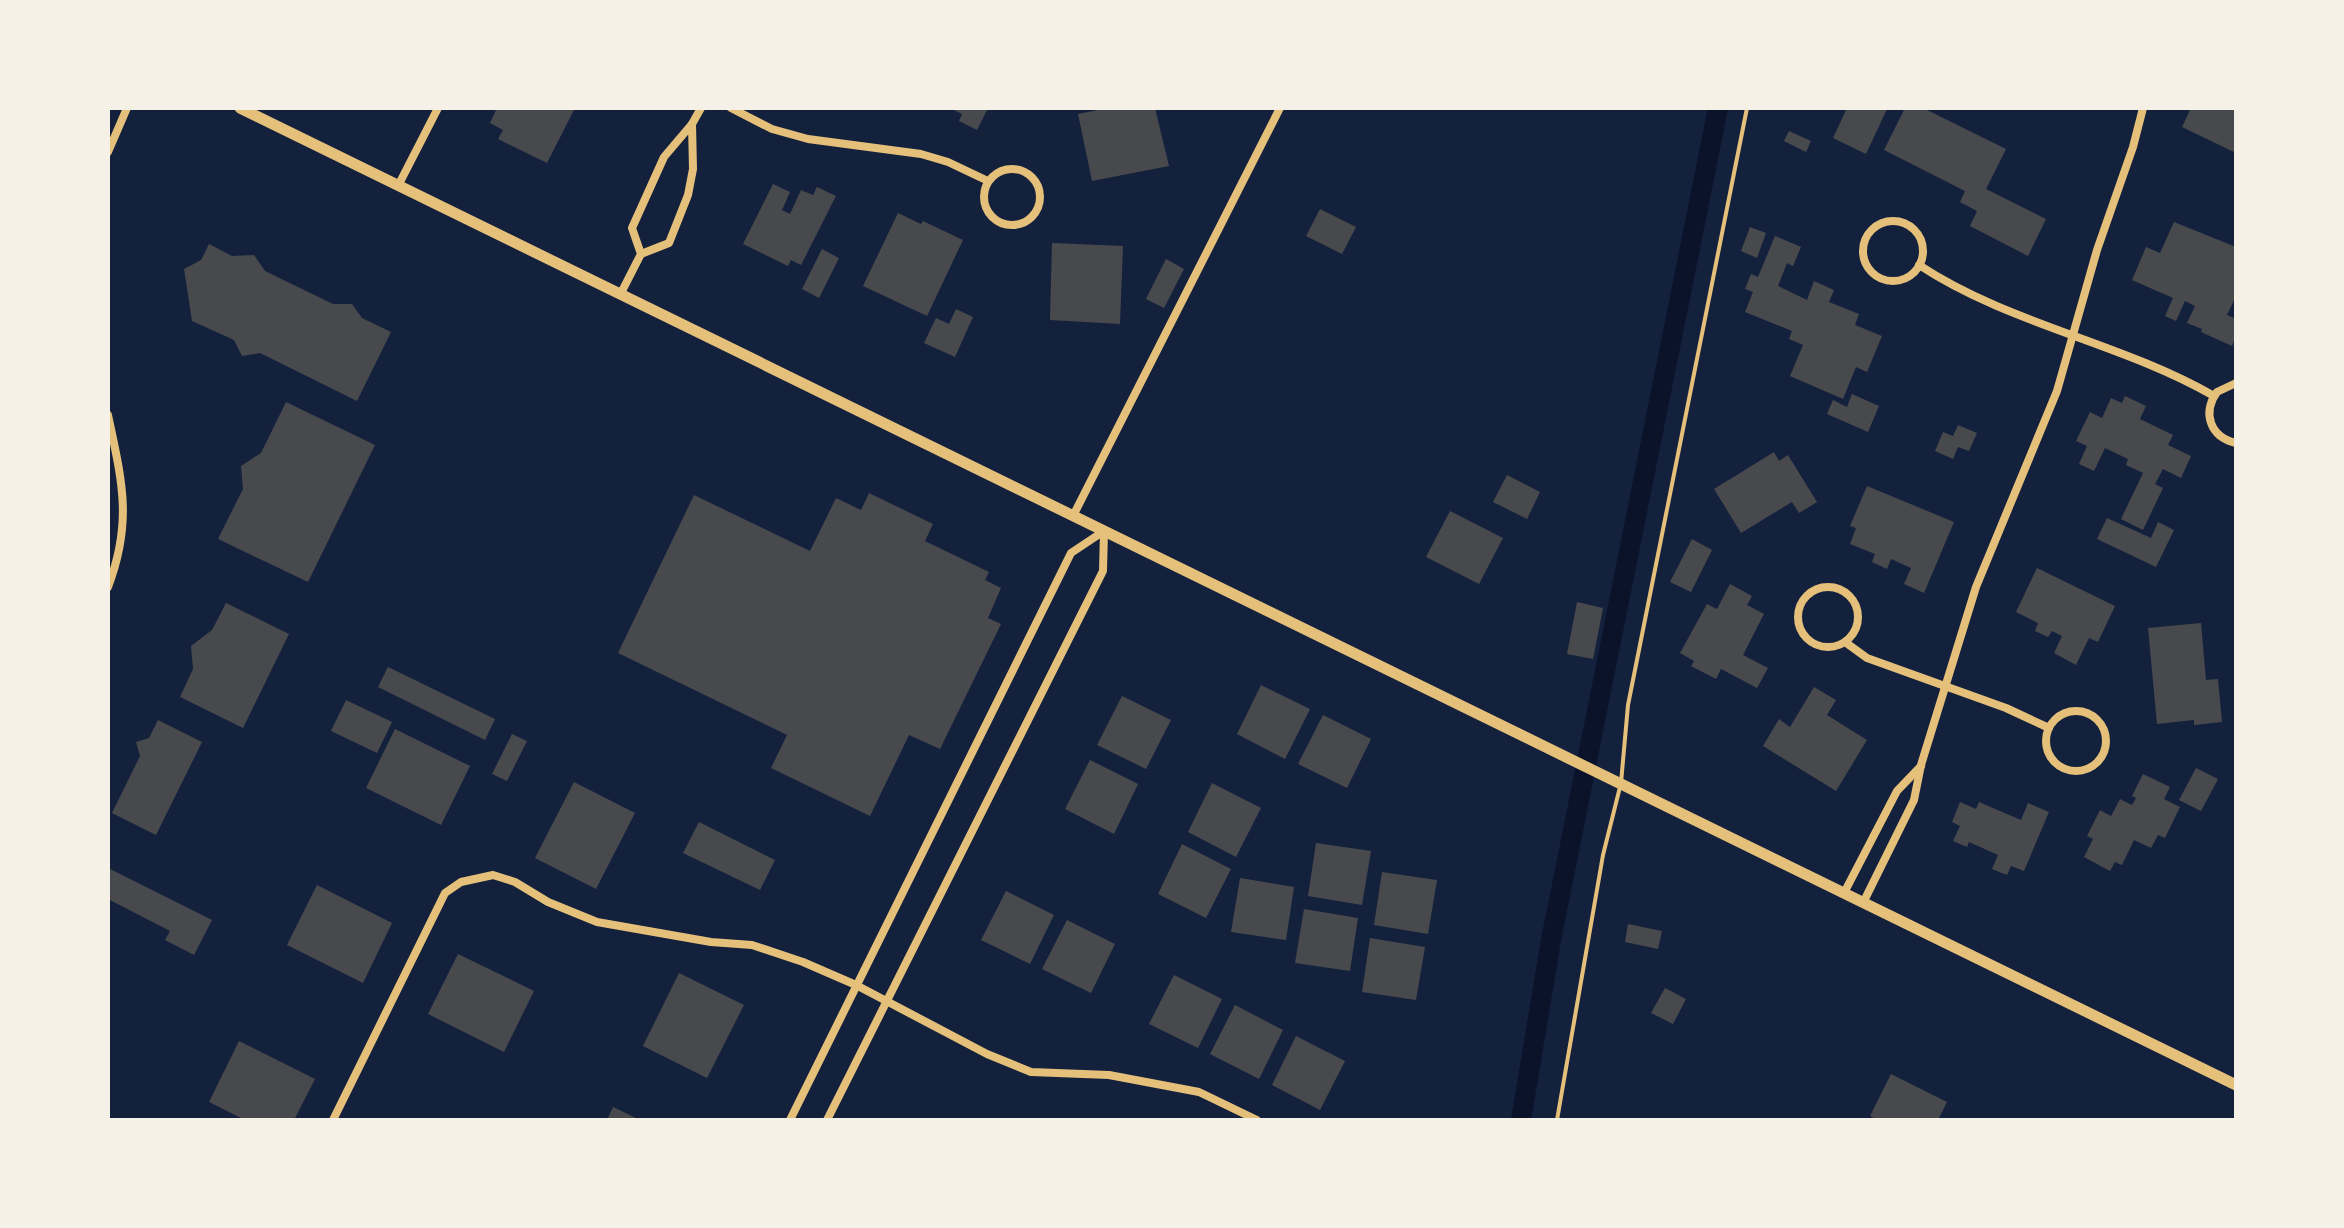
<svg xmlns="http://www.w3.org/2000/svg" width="2344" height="1228" font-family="Spectral,serif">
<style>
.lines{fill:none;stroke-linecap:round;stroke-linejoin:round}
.canal{stroke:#0b132b;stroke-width:20}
.building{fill:#48494c}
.service{stroke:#e5c07b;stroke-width:4}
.minor{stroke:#e5c07b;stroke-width:8}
.secondary{stroke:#e5c07b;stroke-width:11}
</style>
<rect width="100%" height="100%" fill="#14213d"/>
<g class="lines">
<polyline class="canal" points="1521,1120 1551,940 1718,108"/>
</g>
<g class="building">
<polygon points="497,108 575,108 547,163 498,139 503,130 490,123"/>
<polygon points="950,108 988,108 977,130 959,121 962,114"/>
<polygon points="1108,108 1155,108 1169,166 1092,181 1078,114"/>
<polygon points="1847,108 1887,109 1866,154 1833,138"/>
<polygon points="1905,108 1923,108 2006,149 1986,189 2046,219 2028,256 1970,226 1977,211 1960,202 1965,191 1884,150"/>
<polygon points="2191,108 2236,108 2236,153 2182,127"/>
<polygon points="1789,131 1811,141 1806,152 1784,141"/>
<polygon points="773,184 790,192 782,210 790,214 801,190 813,195 817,187 836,196 801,265 791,260 788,266 743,244"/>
<polygon points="1320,209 1356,227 1342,254 1306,236"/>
<polygon points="898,213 921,224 923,221 963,240 927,316 863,286"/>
<polygon points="2174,222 2236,247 2236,296 2227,315 2236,319 2236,336 2232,346 2201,332 2202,329 2187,323 2195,306 2185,301 2176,321 2165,316 2173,298 2132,280 2146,247 2160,253"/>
<polygon points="1750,227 1766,233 1757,258 1741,251"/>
<polygon points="1775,236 1801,247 1793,266 1787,263 1778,286 1807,300 1814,281 1834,290 1829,302 1859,314 1855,325 1882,336 1867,372 1856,367 1843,399 1790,376 1803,345 1789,339 1792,331 1745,312 1753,292 1745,289 1751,274 1758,277"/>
<polygon points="1052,243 1123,246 1120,324 1050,320"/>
<polygon points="209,244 232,256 254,255 265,271 333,304 352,304 362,318 391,332 357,401 260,353 242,356 234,340 192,321 184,269 201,260"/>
<polygon points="822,249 839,258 819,298 802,289"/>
<polygon points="1166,259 1184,269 1164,308 1146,299"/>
<polygon points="956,309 973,317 955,357 924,343 936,318 949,324"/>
<polygon points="1852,394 1879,406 1868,432 1827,414 1833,400 1847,407"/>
<polygon points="2125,396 2146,406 2140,419 2173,435 2168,445 2191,456 2181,478 2163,469 2155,484 2163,488 2143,530 2121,519 2143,473 2126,465 2128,459 2105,448 2094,471 2079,464 2087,446 2076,441 2090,412 2102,418 2111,398 2122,403"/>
<polygon points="286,402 375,445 308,582 218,539 243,489 241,466 261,453"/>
<polygon points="1958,425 1977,433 1969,451 1958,447 1953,459 1935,451 1943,432 1953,436"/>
<polygon points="1774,452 1779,461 1788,455 1817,502 1799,513 1792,502 1741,533 1714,489"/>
<polygon points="1507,475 1540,492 1527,519 1493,502"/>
<polygon points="1867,486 1954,522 1924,593 1904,584 1911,568 1891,559 1887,569 1872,562 1875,554 1850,544 1856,528 1850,526"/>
<polygon points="869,493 933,524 925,541 989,572 985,580 1001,588 988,618 1001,624 940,749 909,735 870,816 771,768 787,735 618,653 694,495 810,551 836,498 861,510"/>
<polygon points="1450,511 1503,538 1479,584 1426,557"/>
<polygon points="2107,518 2151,538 2158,522 2174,530 2156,567 2097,539"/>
<polygon points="1692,539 1712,550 1691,592 1670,582"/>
<polygon points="2037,568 2115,606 2098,642 2089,638 2076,665 2054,653 2062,636 2052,631 2048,637 2035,631 2038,623 2016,612"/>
<polygon points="1730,584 1752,596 1747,605 1764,614 1743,655 1768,668 1757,688 1721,669 1716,679 1691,666 1694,661 1680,653 1707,604 1717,609"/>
<polygon points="1577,602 1603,608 1593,659 1567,654"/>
<polygon points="226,603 289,634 243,728 180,697 193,669 191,646 212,630"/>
<polygon points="2201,623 2206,680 2218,679 2222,722 2194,725 2194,720 2157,724 2148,628"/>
<polygon points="388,667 495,719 485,740 378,687"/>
<polygon points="1261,685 1310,709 1285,759 1237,734"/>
<polygon points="1814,687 1836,700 1827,715 1867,740 1836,791 1763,746 1779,719 1790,727"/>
<polygon points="1122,696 1171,720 1146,769 1097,745"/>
<polygon points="346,700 392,722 377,753 331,731"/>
<polygon points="1323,715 1371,739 1347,788 1298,764"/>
<polygon points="158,720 202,742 156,835 112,813 140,756 136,742 149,738"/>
<polygon points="395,729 470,766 441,825 366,788"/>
<polygon points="512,734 527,741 507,781 492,774"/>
<polygon points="1090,760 1138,784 1114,834 1065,809"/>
<polygon points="2196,768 2218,779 2201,811 2179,800"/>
<polygon points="2143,774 2170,787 2164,799 2180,807 2165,838 2158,835 2151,848 2134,840 2122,865 2115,862 2110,871 2084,857 2093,839 2087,836 2100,810 2111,816 2120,799 2132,805 2136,798 2132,796"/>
<polygon points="574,782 635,813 596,889 535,858"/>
<polygon points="1212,783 1261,808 1236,857 1188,832"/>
<polygon points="1960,802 1976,809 1979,802 2021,820 2028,803 2049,812 2024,871 2011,866 2007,875 1992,869 1998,855 1969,842 1967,847 1953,841 1960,826 1952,822"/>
<polygon points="699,822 775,860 760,890 683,853"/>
<polygon points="1316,843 1371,851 1362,905 1308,896"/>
<polygon points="1182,844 1231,869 1206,918 1158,894"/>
<polygon points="108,868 212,920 194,955 165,940 170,931 108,899"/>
<polygon points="1382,872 1437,880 1428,934 1374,925"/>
<polygon points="1240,878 1294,887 1286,940 1231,932"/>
<polygon points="317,885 392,923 363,983 287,945"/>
<polygon points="1006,891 1054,915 1030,964 981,940"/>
<polygon points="1304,909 1358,918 1350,971 1295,963"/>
<polygon points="1067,920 1115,944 1091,993 1042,969"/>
<polygon points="1628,924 1662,931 1658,949 1625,942"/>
<polygon points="1370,938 1425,947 1416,1000 1362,992"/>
<polygon points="458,954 534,991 504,1052 428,1014"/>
<polygon points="679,973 744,1005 707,1078 643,1046"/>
<polygon points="1174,975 1222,999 1198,1048 1149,1024"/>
<polygon points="1665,988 1686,999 1673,1024 1651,1013"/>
<polygon points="1235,1005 1283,1030 1259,1079 1210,1054"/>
<polygon points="1296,1036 1345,1061 1320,1110 1272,1085"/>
<polygon points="239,1041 315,1079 294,1120 245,1120 209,1102"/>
<polygon points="1891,1074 1947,1102 1938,1120 1877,1120 1870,1116"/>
<polygon points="613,1107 640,1120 607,1120"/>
</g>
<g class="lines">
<polyline class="service" points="1557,1120 1603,855 1621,783 1628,705 1747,108"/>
<g class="minor">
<polyline points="731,108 772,129 808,139 921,154 948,162 988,181"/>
<polyline points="692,124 701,108"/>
<polyline points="108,152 127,108"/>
<circle cx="1012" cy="197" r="28"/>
<polyline points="398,186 438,108"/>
<circle cx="1893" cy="251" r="30"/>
<path d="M1919,265c91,60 201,77 295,131"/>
<polyline points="620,295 641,254 669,243 688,195 693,169 692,124 664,157 632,228 641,254"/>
<path d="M2236,383l-19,9c-15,21 -7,45 19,51"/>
<path d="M108,415c14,66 25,106 0,172"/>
<polyline points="1073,516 1280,108"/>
<circle cx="1828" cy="617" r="30"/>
<polyline points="1845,642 1867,658 2006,708 2049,728"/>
<circle cx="2076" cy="741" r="30"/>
<polyline points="1844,893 1897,791 1921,766"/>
<polyline points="1863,903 1914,800 1921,765 1976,587 2057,391 2097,250 2133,147 2143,108"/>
<polyline points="333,1120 445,893 461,882 493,875 515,882 548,902 597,922 711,942 752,945 803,962 856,985 987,1054 1031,1072 1109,1075 1199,1092 1257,1120"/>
<polyline points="790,1120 1071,553 1104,531"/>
<polyline points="827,1120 1103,571 1104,531"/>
</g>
<polyline class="secondary" points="240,108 2236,1085"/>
</g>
<rect width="2344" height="1228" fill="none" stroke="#f6f1e7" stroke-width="220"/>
</svg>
